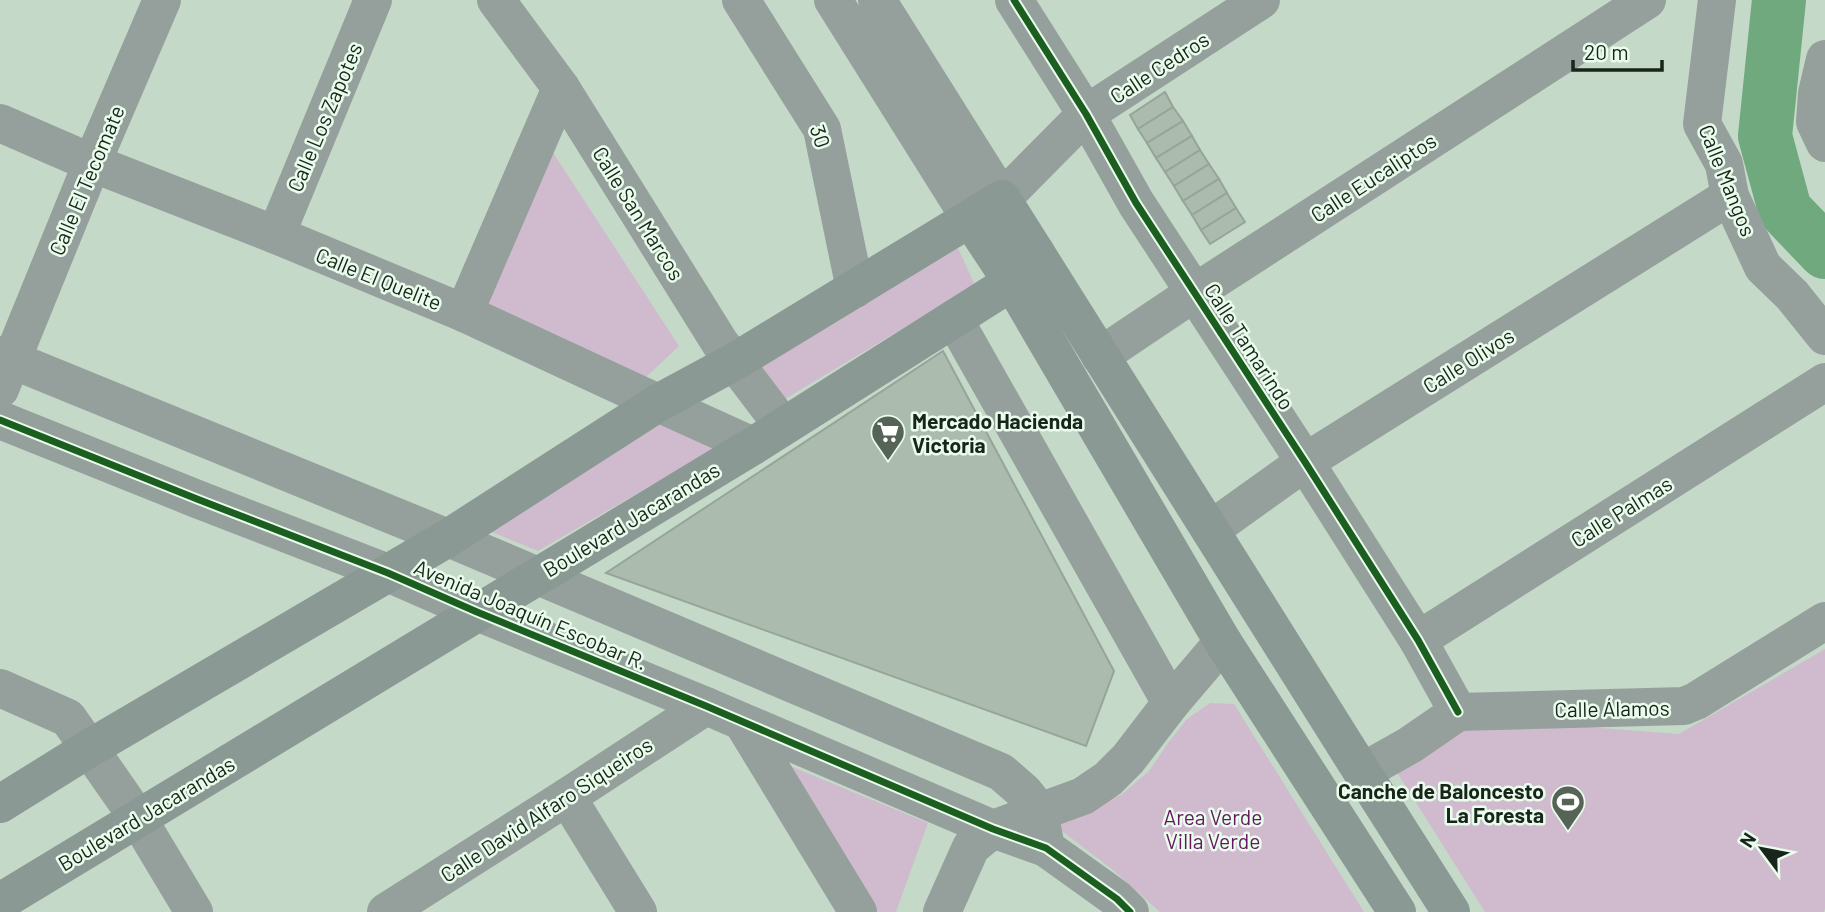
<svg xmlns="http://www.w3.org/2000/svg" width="1825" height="912" font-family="Barlow,sans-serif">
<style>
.green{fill:#cfbbcd}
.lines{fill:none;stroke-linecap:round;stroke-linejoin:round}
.river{stroke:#6fa97d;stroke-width:54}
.building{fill:#abbbae;stroke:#96a599;stroke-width:2}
.minor{stroke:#95a09d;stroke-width:38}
.major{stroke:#8b9994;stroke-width:38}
.cycleway-casing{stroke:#eafded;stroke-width:11}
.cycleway{stroke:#1b5e20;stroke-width:7}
.labels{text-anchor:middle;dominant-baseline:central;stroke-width:5;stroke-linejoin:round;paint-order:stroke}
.street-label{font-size:21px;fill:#18251a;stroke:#eafded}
.poi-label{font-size:21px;font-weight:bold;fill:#18251a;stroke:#eafded;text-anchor:start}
.park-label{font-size:21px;fill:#651661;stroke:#eafded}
</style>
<rect width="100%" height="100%" fill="#c5d9c9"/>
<g class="green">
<polygon points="552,151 679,346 646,377 486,306"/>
<polygon points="958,248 975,285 785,399 753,366"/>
<polygon points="662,423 717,447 538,551 487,530"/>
<polygon points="1825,649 1825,909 1823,912 1485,912 1396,771 1462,723 1562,725 1679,734"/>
<polygon points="1210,703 1234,704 1364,912 1160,912 1113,870 1054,825 1089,807 1121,795 1149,771 1168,743 1187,719"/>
<polygon points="744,747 928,823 896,912 851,912"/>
</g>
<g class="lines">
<polyline class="river" points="1779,0 1765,136 1785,210 1825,252"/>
</g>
<g class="building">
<polygon points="1165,92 1173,107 1138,129 1130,115"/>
<polygon points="1173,107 1183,121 1147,143 1138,129"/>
<polygon points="1183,121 1192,136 1156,158 1147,143"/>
<polygon points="1192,136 1200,150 1165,172 1156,158"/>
<polygon points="1200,150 1209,164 1174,186 1165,172"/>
<polygon points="1209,164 1219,179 1183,201 1174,186"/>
<polygon points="1219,179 1227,193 1192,215 1183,201"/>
<polygon points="1227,193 1236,208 1201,230 1192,215"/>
<polygon points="1236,208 1245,222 1210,244 1201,230"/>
<polygon points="943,351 1114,671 1086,746 606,573"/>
</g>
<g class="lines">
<g class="minor">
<polyline points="496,0 561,88 720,343 783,426"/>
<polyline points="741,0 822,129 855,289"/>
<polyline points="833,0 971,220"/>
<polyline points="877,0 1002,199 1086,114 1261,0"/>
<polyline points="1014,0 1086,114 1136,203 1305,462 1418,640 1458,712"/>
<polyline points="1717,0 1702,124 1724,164 1730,196 1763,267 1792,295 1825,336"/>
<polyline points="1825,59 1817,93 1815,122 1825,143"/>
<polyline points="0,123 92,163 276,235 464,313 658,403 753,446"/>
<polyline points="276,235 373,0"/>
<polyline points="464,313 561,88"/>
<polyline points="954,319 1171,703"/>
<polyline points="0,355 448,538 1001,772 1024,792 1039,811 1046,848"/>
<polyline points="1100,356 1194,293 1647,0"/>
<polyline points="0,389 92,163 162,0"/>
<polyline points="0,420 197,499 388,573 477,612 706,706 993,829 1046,848 1117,899 1130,912"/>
<polyline points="1210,530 1305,462 1730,196"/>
<polyline points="1418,640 1825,382"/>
<polyline points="0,688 68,718 137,817 194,912"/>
<polyline points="1458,712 1684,706 1696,701 1825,621"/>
<polyline points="743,723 858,912"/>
<polyline points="1362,772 1410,745 1458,712"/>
<polyline points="567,797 638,912"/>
<polyline points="386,912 567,797 706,706"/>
<polyline points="942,912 971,847 993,829 1083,796 1108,779 1128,759 1171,703 1223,642"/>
</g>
<g class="major">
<polyline points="971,220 1012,282 1223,642 1397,912"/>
<polyline points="0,804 90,748 448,538 658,403 734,362 1002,199 1362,772 1451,912"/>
<polyline points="0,902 753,446 1012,282 1036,253"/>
</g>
<g class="cycleway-casing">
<g id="cycleway">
<polyline points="1014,0 1086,114 1136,203 1305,462 1418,640 1458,712"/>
<polyline points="0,420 197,499 388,573 477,612 706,706 993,829 1046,848 1117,899 1130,912"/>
</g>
</g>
<use href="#cycleway" class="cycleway"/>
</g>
<defs>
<g id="supermarket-pin" transform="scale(1.75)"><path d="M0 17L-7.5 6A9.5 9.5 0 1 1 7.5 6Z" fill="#556457" stroke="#eafded"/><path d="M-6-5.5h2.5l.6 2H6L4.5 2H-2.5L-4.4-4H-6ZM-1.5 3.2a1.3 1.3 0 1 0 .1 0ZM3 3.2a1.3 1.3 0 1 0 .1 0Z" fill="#fff"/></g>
<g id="stadium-pin" transform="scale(1.75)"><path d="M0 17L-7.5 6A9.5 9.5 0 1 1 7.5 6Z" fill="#556457" stroke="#eafded"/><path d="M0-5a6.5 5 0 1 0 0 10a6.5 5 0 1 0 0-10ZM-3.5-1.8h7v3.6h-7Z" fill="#fff"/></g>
</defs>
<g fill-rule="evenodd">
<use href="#supermarket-pin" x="888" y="432"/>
<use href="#stadium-pin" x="1568" y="802"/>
</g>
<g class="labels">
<g class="street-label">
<text transform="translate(1159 67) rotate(-33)">Calle Cedros</text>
<text transform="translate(324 117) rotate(-67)">Calle Los Zapotes</text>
<text transform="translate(821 136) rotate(71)">30</text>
<text transform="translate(1373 177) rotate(-33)">Calle Eucaliptos</text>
<text transform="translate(86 180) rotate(-67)">Calle El Tecomate</text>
<text transform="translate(1728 180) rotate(68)">Calle Mangos</text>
<text transform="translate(639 213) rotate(58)">Calle San Marcos</text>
<text transform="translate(379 278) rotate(22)">Calle El Quelite</text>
<text transform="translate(1250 346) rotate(57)">Calle Tamarindo</text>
<text transform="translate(1468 360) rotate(-32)">Calle Olivos</text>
<text transform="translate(1621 511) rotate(-32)">Calle Palmas</text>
<text transform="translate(631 519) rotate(-31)">Boulevard Jacarandas</text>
<text transform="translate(531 614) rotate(23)">Avenida Joaquín Escobar R.</text>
<text transform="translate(1612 708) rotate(-1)">Calle Álamos</text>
<text transform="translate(546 809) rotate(-33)">Calle David Alfaro Siqueiros</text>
<text transform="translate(146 813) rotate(-31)">Boulevard Jacarandas</text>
</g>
<g class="poi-label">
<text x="912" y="420">Mercado Hacienda<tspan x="912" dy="24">Victoria</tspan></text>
<text x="1544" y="790" text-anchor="end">Canche de Baloncesto<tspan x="1544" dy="24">La Foresta</tspan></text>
</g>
<g class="park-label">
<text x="1213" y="816">Area Verde<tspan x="1213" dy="24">Villa Verde</tspan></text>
</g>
</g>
<g transform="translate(1762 849) rotate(302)" stroke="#eafded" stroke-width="5" paint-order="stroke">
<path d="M0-5L12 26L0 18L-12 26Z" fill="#18251a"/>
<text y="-10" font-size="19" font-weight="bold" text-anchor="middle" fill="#18251a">N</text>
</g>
<path d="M1573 60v10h89v-10" fill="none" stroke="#18251a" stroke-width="3.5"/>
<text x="1584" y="60" font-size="21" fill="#18251a" stroke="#eafded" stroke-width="5" paint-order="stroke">20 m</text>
</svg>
